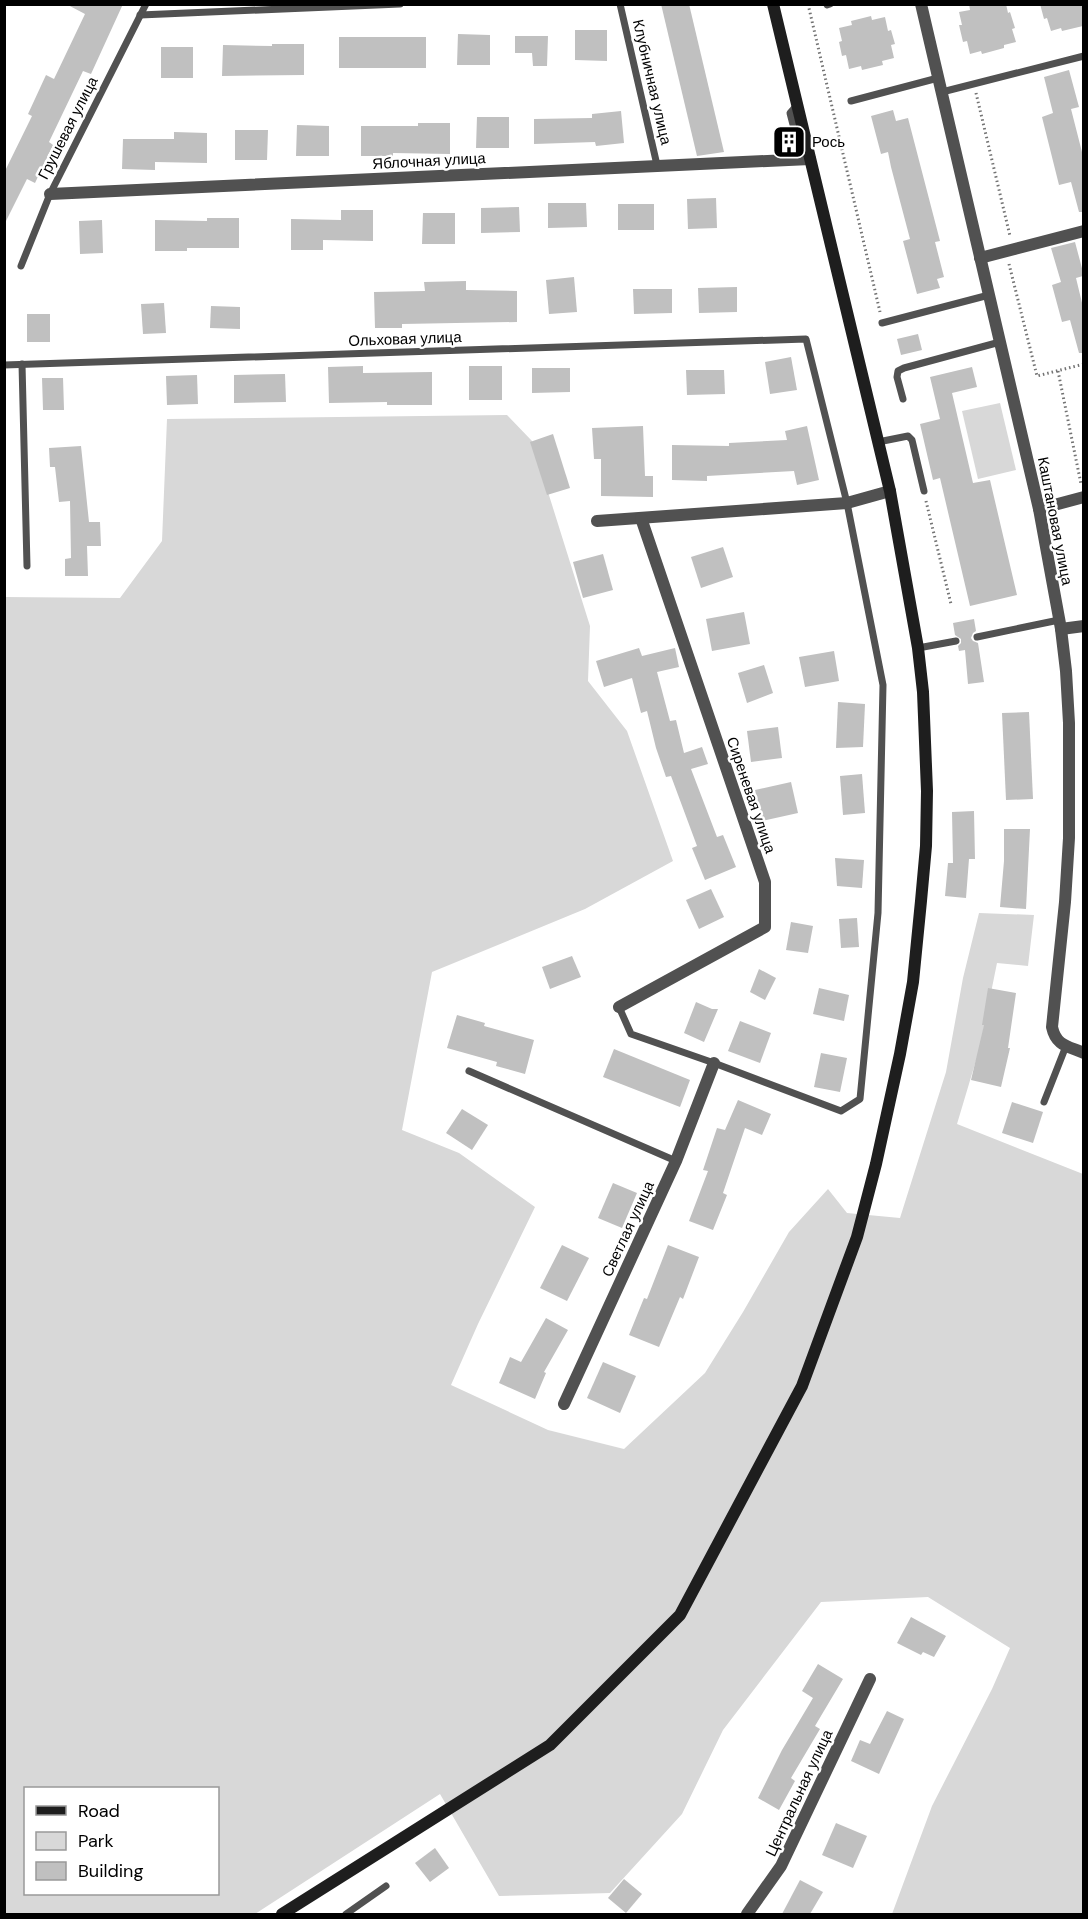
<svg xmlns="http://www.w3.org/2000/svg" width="1088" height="1919" font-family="'DM Sans',sans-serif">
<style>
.green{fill:#d8d8d8;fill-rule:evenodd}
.building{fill:#c0c0c0}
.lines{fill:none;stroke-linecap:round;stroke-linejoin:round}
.path{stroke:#737373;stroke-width:3;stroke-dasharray:1.5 3;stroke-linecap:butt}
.lane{stroke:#515151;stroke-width:7}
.street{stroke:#515151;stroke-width:12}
.secondary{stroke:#1e1e1e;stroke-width:12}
.labels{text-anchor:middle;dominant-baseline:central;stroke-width:5;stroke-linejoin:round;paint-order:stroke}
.street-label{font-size:15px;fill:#000;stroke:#fff}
.poi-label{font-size:15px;fill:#000;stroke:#fff;text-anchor:start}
</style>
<rect width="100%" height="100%" fill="#fff"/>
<g class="green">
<polygon points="1000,403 1016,470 978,479 962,411"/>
<path d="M507,415l25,26 58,185 -2,55 39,50 46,130 -88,48 -153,63 -30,158 57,23 76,54 -57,117 -27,61 97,45 76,19 81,-76 38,-61 46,-80 39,-43 19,24 53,5 46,-146 17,-94 16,-65 55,2 -6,51 -31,-3 -17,84 -23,77 126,50v740h-191l40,-108 60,-117 18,-41 -82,-51 -107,5 -98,128 -41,84 -72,79 -111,3 -59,-102 -185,120h-250v-1317l115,1 42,-57 5,-122zM26,1788h192v106h-192z"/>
</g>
<g class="building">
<polygon points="66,4 123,4 91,74 83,71 49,142 53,145 35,183 27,179 4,225 4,173 32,116 28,114 46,75 54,79 85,14"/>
<polygon points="661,4 689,4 724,152 697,156"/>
<polygon points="969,4 1006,4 1008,13 1010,12 1015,28 1012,29 1016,42 1004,45 1004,48 982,54 981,51 970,54 967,41 963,42 959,25 962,25 959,12 970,10"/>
<polygon points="1040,4 1083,4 1083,26 1062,31 1061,28 1051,31 1047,18 1044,19"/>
<polygon points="871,16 872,20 885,17 888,31 891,30 895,44 891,45 894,58 882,61 883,65 862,70 861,66 849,69 846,55 842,56 839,42 842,41 839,28 852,25 851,21"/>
<polygon points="575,30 607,30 607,61 575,60"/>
<polygon points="458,34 490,35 490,65 457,65"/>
<polygon points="515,36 548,36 547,66 533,66 532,53 515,53"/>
<rect x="339" y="37" width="87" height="31"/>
<polygon points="272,44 304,44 304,75 222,76 223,45 272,46"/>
<rect x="161" y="47" width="32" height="31"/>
<polygon points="1069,70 1079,107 1071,109 1083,156 1083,212 1079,212 1071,182 1059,185 1042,117 1053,113 1044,77"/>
<polygon points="893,110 896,121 908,118 940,241 935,242 944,277 937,279 940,288 917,294 903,241 910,239 891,167 888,152 881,154 871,116"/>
<polygon points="621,111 624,143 596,146 595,142 534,144 534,119 592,118 592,114"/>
<polygon points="477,117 509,117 509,148 476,148"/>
<polygon points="418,123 450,123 450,154 393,153 393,156 361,156 361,126 418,126"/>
<polygon points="297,125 329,126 329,156 296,156"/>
<polygon points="235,130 268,130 267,160 235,160"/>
<polygon points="174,132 207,133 207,163 155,162 155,170 122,169 123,139 174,139"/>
<polygon points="716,198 717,228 688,229 687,199"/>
<polygon points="548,203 586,203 587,227 548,228"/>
<rect x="618" y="204" width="36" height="26"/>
<polygon points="519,207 520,232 481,233 481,208"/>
<polygon points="341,210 373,210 373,241 323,240 323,250 291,250 291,219 341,220"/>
<polygon points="423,213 455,213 455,244 422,244"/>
<polygon points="207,218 239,218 239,248 187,248 187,251 155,251 155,220 207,221"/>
<polygon points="102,220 103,253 80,254 79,221"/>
<polygon points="1075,242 1083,272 1083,276 1076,278 1083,307 1083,353 1079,353 1070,320 1062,322 1052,285 1061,282 1051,248"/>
<polygon points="574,277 577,312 549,314 546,280"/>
<polygon points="466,281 466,290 517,291 517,322 402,324 402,328 375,328 374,292 425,291 424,282"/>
<polygon points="737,287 737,312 699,313 698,288"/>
<polygon points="633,289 672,289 672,313 634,314"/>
<polygon points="164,303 166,333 143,334 141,304"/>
<polygon points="211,306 240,307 240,329 210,328"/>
<rect x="27" y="314" width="23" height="28"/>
<polygon points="918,334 922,350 901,355 897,339"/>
<polygon points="791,357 797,390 770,394 765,362"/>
<polygon points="363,366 363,373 432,372 432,405 387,405 387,402 329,403 328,367"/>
<rect x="469" y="366" width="33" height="34"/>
<polygon points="972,367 977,387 952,393 973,483 990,480 1017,595 970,606 940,478 933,480 920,424 940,419 930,377"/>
<polygon points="532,368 570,368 570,392 532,393"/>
<polygon points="686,370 724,370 725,394 687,395"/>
<polygon points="285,374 286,402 234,403 234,375"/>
<polygon points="197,375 198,404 167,405 166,376"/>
<polygon points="42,378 63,378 64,410 43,410"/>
<polygon points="643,426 645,476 653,476 653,497 601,496 601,459 594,459 592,428"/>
<polygon points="807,426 819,480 797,485 794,471 707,476 707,481 672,480 672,445 729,446 729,443 787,440 785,431"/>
<polygon points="553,434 570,488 547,495 530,442"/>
<polygon points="81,446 89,522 100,522 101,546 87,546 88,576 65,576 65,559 71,558 70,501 59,502 55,467 50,467 49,448"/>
<polygon points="723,547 733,577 701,588 691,557"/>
<polygon points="603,554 613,590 583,598 573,562"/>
<polygon points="744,612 750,644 712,651 706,619"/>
<polygon points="974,619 976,631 973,633 971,638 973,641 978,643 984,682 968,684 965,650 959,651 958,646 961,643 961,639 955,635 953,623"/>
<polygon points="639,648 642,656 675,648 679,667 657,672 670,721 676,720 684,753 702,747 708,764 691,769 717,837 723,835 736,867 705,880 692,848 697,846 671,776 666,777 656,748 647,711 641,713 632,678 604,687 596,661"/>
<polygon points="834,651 839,681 805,687 799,657"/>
<polygon points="764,665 773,693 747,703 738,673"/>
<polygon points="838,702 865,704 863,747 836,748"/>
<polygon points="1029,712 1033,799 1006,800 1002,713"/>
<polygon points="778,727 782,758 751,762 747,731"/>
<polygon points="862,774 865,813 843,815 840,776"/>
<polygon points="791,782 798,813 762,821 755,790"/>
<polygon points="974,811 975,859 969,859 966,898 945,896 948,863 953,863 952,812"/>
<polygon points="1004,829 1030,829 1026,909 1000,907 1004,861"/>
<polygon points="835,858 864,860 862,888 837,886"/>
<polygon points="711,889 724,917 699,929 686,900"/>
<polygon points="857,918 859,947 841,948 839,919"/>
<polygon points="791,922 813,926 808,953 786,950"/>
<polygon points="572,956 581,977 550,989 542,967"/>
<polygon points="759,969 776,978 765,1000 750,992"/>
<polygon points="819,988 849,995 844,1021 813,1014"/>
<polygon points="988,988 1016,993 1008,1048 1010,1048 1001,1087 971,1080 984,1025 982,1025"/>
<polygon points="696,1002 712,1009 718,1009 704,1042 684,1033"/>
<polygon points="457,1015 485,1023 484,1026 534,1040 525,1074 496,1066 497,1062 447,1048"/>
<polygon points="740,1021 771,1033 760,1063 728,1051"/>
<polygon points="614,1049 690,1080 680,1107 603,1077"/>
<polygon points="821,1053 847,1058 840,1092 814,1087"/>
<polygon points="738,1100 771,1114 762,1135 745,1128 723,1193 727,1195 713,1230 689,1221 708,1171 703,1170 717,1128 725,1130"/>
<polygon points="1012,1102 1043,1112 1033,1143 1002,1133"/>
<polygon points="462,1109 488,1125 472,1150 446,1133"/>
<polygon points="613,1183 637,1193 622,1228 598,1218"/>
<polygon points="562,1245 589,1258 567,1301 540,1288"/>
<polygon points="668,1245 699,1257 683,1299 680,1297 659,1347 629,1335 644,1298 647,1299"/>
<polygon points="546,1318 568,1330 544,1372 546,1373 535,1399 499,1383 510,1357 521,1362"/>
<polygon points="603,1362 636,1376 620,1413 587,1398"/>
<polygon points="911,1617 946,1636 934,1657 923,1652 921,1655 897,1643"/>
<polygon points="818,1664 843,1679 815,1726 820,1729 791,1778 795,1781 779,1810 758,1798 782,1750 813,1698 802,1691"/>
<polygon points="887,1711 904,1719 879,1774 851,1761 860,1740 870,1744"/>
<polygon points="836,1823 867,1836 853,1868 822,1855"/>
<polygon points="435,1848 449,1868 430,1882 415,1863"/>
<polygon points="624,1879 642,1894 626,1913 608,1898"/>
<polygon points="800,1880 823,1892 810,1914 782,1914"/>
</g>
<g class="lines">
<g class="path">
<polyline points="808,4 880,312"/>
<polyline points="976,93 1010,236"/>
<polyline points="1009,264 1037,376 1084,364"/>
<polyline points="1058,371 1081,484"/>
<polyline points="926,501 951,604"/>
</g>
<g class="lane">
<polyline points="620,4 657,165"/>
<polyline points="827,5 830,4"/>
<polyline points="140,15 400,4"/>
<polyline points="942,92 1084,56"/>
<polyline points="851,101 938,78"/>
<polyline points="797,105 790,113 802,159"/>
<polyline points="21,266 50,194 146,4"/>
<polyline points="882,323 989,295"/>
<polyline points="22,364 27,566"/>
<polyline points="4,365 806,339 847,503 883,685 878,913 860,1099 841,1111 714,1063 631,1034 619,1007"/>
<polyline points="903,399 897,377 898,371 904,368 1000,342"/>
<polyline points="878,442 908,436 912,440 924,491"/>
<polyline points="977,637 1059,620"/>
<polyline points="918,648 956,641"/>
<polyline points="469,1071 676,1161"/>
<polyline points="1044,1102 1066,1046"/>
<polyline points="346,1914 386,1886"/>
</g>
<g class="street">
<path d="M921,4l118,505 22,120 5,42 3,52v115l-4,64 -13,125c4,19 16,19 32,26"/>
<polyline points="50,194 810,159"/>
<polyline points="980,258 1084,231"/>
<polyline points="1039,509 1084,497"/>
<polyline points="597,521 847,503 890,491"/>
<polyline points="1061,629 1084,626"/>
<polyline points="619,1007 765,927 765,882 641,518"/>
<polyline points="564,1404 676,1161 714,1063"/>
<polyline points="747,1914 781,1866 870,1679"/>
</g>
<polyline class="secondary" points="282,1914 550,1745 680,1615 802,1386 857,1237 876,1164 900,1054 913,982 921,901 926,846 927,791 923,692 918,648 890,491 773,4"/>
</g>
<defs>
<g id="building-square" transform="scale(1.725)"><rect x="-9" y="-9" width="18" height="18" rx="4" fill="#000" stroke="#fff"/><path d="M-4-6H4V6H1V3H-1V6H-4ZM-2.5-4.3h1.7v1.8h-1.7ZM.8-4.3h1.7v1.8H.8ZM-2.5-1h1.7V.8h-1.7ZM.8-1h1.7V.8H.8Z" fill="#fff"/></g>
</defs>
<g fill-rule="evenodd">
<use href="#building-square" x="789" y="142"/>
</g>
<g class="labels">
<g class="street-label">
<text transform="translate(652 82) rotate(77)">Клубничная улица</text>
<text transform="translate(68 128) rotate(-63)">Грушевая улица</text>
<text transform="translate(429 161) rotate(-3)">Яблочная улица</text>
<text transform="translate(405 339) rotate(-2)">Ольховая улица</text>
<text transform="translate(1055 521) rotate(79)">Каштановая улица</text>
<text transform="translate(751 795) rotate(71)">Сиреневая улица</text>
<text transform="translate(628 1229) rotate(-65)">Светлая улица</text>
<text transform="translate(799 1793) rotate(-65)">Центральная улица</text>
</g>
<g class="poi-label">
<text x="812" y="142">Рось</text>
</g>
</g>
<rect width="1088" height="1919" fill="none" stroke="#000000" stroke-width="12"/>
<rect x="24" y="1787" width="195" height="108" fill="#ffffff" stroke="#999999" stroke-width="1.5"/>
<rect x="36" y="1806" width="30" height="9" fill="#1e1e1e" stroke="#999999" stroke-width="1.5"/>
<text x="78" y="1817" font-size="18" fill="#000000">Road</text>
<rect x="36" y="1832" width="30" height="18" fill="#d8d8d8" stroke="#999999" stroke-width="1.5"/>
<text x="78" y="1847" font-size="18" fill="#000000">Park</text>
<rect x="36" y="1862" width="30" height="18" fill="#c0c0c0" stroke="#999999" stroke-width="1.5"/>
<text x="78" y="1877" font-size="18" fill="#000000">Building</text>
</svg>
